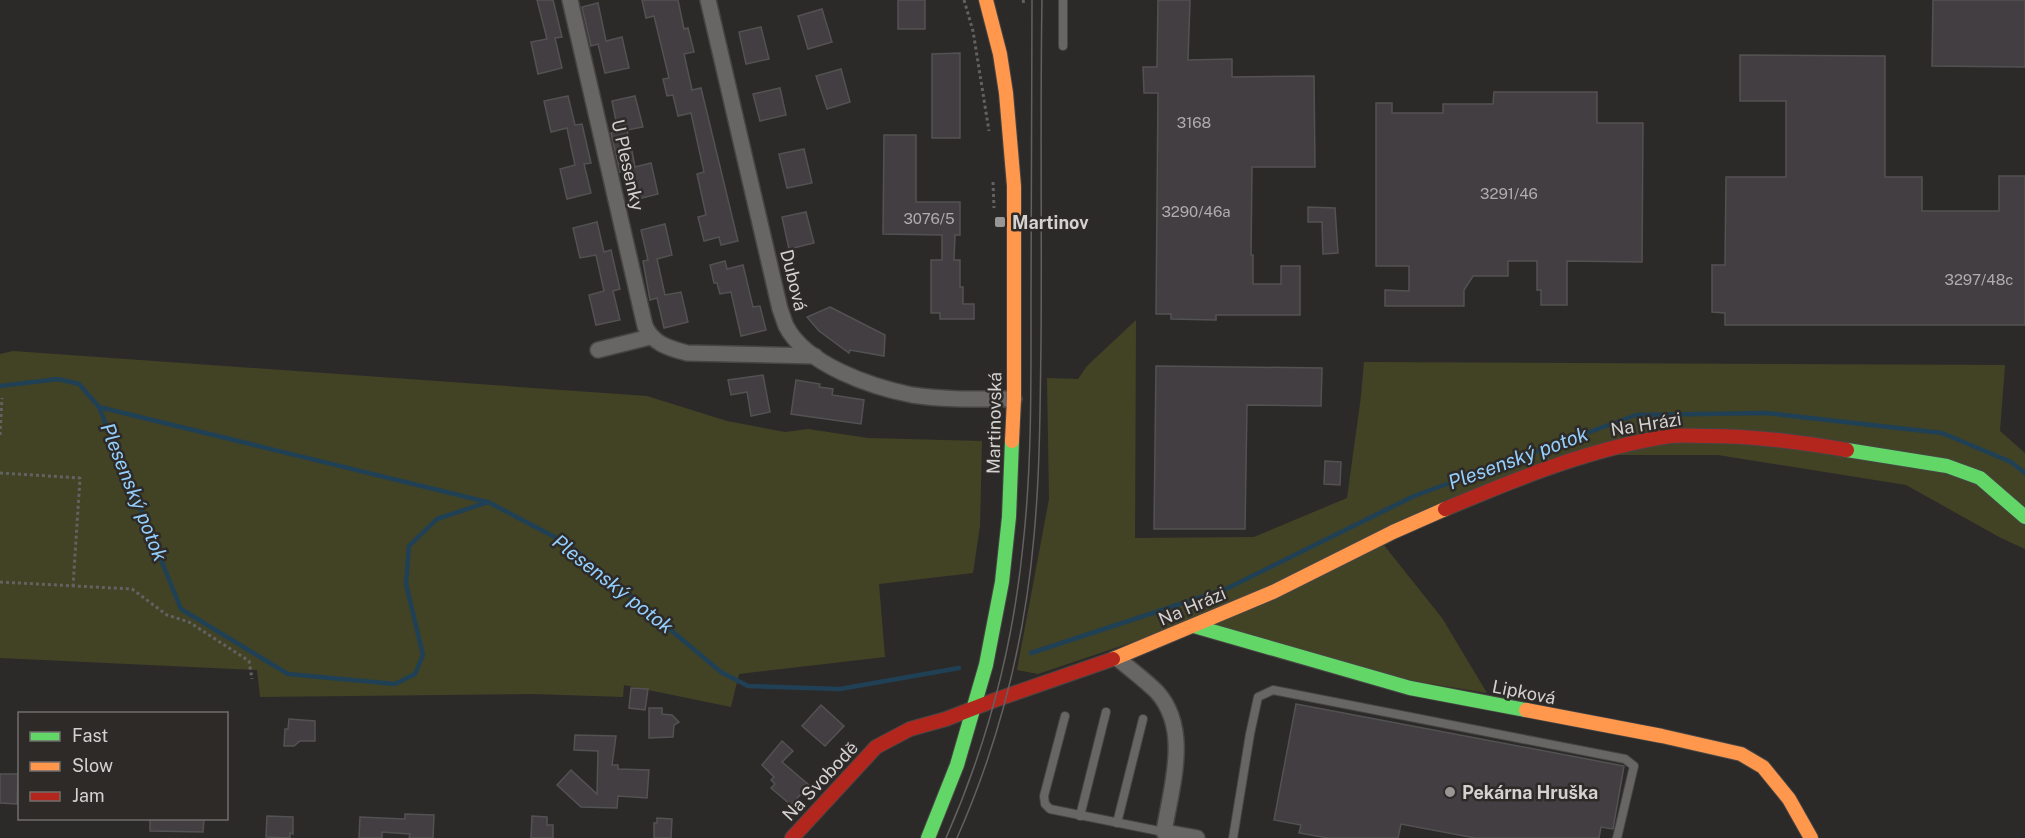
<svg xmlns="http://www.w3.org/2000/svg" width="2025" height="838" font-family="'Public Sans',sans-serif">
<style>
.green{fill:#424325}
.lines{fill:none;stroke-linecap:round;stroke-linejoin:round}
.stream{stroke:#204056;stroke-width:4.5}
.building{fill:#423e42;stroke:#535252;stroke-width:1.5}
.lane-casing{stroke:#464544;stroke-width:10}
.street-casing{stroke:#464544;stroke-width:18}
.fast-casing{stroke:#464544;stroke-width:16}
.slow-casing{stroke:#464544;stroke-width:16}
.jam-casing{stroke:#464544;stroke-width:16}
.path{stroke:#636262;stroke-width:3;stroke-dasharray:3 3;stroke-linecap:butt}
.lane{stroke:#686665;stroke-width:8}
.street{stroke:#686665;stroke-width:15}
.fast{stroke:#63d668;stroke-width:14}
.slow{stroke:#ff974d;stroke-width:14}
.jam{stroke:#b3261e;stroke-width:14}
.tram{stroke:#636160;stroke-width:1.5}
.poi-dot{fill:#999796;stroke:#2d2a28;stroke-width:2}
.labels{text-anchor:middle;dominant-baseline:central;stroke-width:5;stroke-linejoin:round;paint-order:stroke}
.number-label{font-size:15px;fill:#b0adad}
.street-label{font-size:18px;fill:#d4d2d1;stroke:#2d2a28}
.poi-label{font-size:18px;font-weight:bold;fill:#d4d2d1;stroke:#2d2a28;text-anchor:start}
.water-label{font-size:20px;font-style:italic;fill:#93cefc;stroke:#2d2a28}
</style>
<rect width="100%" height="100%" fill="#2c2a29"/>
<g class="green">
<polygon points="1136,320 1135,538 1254,537 1347,498 1361,396 1364,362 2005,365 2000,431 2025,453 2025,549 2001,538 1906,485 1718,455 1593,455 1383,544 1442,618 1487,693 1279,659 1198,620 1038,674 1017,670 1049,499 1047,378 1078,379 1087,366"/>
<polygon points="13,351 647,396 727,421 785,432 808,429 868,438 982,441 980,526 973,573 879,584 885,657 739,674 731,707 624,685 623,697 534,694 260,697 257,670 0,658 0,354"/>
</g>
<g class="lines">
<g class="stream">
<polyline points="0,386 58,379 79,384 99,407 181,609 288,674 395,684 415,674 423,655 406,584 409,546 437,519 488,502 568,544 721,672 748,686 840,689 959,668"/>
<polyline points="99,407 487,502"/>
<polyline points="1031,653 1226,589 1414,496 1636,415 1766,413 1942,433 2011,462 2025,473"/>
</g>
</g>
<g class="building">
<polygon points="537,0 553,0 562,37 555,38 562,68 538,74 531,42 547,39"/>
<polygon points="642,0 678,0 684,29 688,28 694,52 684,54 692,90 701,88 738,241 721,245 719,237 704,241 698,217 706,215 697,174 704,172 691,113 678,116 673,95 667,96 663,79 669,78 654,16 646,18"/>
<rect x="898" y="0" width="27" height="29"/>
<polygon points="1158,0 1190,0 1188,60 1232,59 1232,77 1314,76 1315,167 1252,167 1251,255 1253,255 1253,284 1281,284 1281,266 1300,266 1300,315 1216,315 1216,320 1171,319 1171,314 1156,314 1158,93 1144,93 1143,67 1157,67"/>
<polygon points="1933,0 2025,0 2025,67 1932,66"/>
<polygon points="598,3 606,41 622,37 629,68 605,73 598,44 591,46 582,7"/>
<polygon points="822,9 832,42 808,49 798,16"/>
<polygon points="761,27 769,59 746,64 739,32"/>
<polygon points="960,53 960,138 932,138 932,54"/>
<polygon points="1740,55 1885,56 1885,177 1922,177 1922,211 1999,211 1999,176 2025,176 2025,325 1725,325 1725,313 1712,312 1712,265 1725,265 1726,177 1786,177 1786,101 1740,101"/>
<polygon points="841,69 850,102 827,109 816,76"/>
<polygon points="780,88 786,115 760,121 753,94"/>
<polygon points="1494,92 1597,92 1597,123 1643,123 1642,262 1567,261 1567,305 1541,305 1541,290 1537,290 1537,261 1508,261 1508,276 1473,276 1464,290 1464,306 1385,306 1385,290 1409,291 1409,266 1376,266 1376,103 1392,103 1392,113 1443,113 1443,104 1493,104"/>
<polygon points="568,96 575,125 582,124 591,163 584,164 591,193 567,199 560,169 575,165 567,128 551,132 544,101"/>
<polygon points="635,96 643,127 627,130 632,151 635,167 651,163 658,194 634,200 627,170 620,172 611,133 618,131 612,101"/>
<polygon points="884,135 916,135 916,202 960,202 960,235 955,235 954,260 960,260 960,287 963,287 963,304 974,304 974,319 940,319 940,313 931,313 931,260 942,260 942,235 883,234"/>
<polygon points="804,149 812,183 787,188 779,154"/>
<polygon points="1308,207 1335,208 1338,253 1323,254 1322,222 1308,222"/>
<polygon points="806,212 814,243 789,249 782,217"/>
<polygon points="597,222 604,252 611,250 620,289 613,291 620,320 596,325 589,295 604,291 596,255 580,258 573,228"/>
<polygon points="665,224 672,255 657,259 665,295 681,292 688,322 664,328 657,298 650,300 643,261 648,260 641,230"/>
<polygon points="725,261 727,269 743,265 753,307 760,306 766,330 741,336 731,292 720,294 717,283 714,283 710,265"/>
<polygon points="830,307 885,335 884,356 850,350 849,353 819,331 807,317"/>
<polygon points="1156,366 1322,368 1321,406 1247,405 1245,529 1154,529"/>
<polygon points="763,375 770,412 751,416 747,392 731,395 728,380"/>
<polygon points="796,380 820,384 819,387 833,389 832,395 864,400 861,424 791,414"/>
<polygon points="1325,461 1341,462 1340,485 1324,484"/>
<polygon points="631,688 648,689 645,710 629,708"/>
<polygon points="1296,704 1624,766 1613,829 1601,827 1599,838 1475,838 1401,824 1398,838 1328,838 1299,833 1301,825 1274,820"/>
<polygon points="821,705 844,726 825,746 802,726"/>
<polygon points="649,708 662,708 662,714 672,715 679,722 674,725 673,737 649,738"/>
<polygon points="289,719 315,721 315,741 300,741 294,746 284,746 285,729 288,729"/>
<polygon points="575,735 616,736 612,765 618,765 618,769 649,770 647,798 618,796 617,808 581,807 557,785 571,770 597,794 598,751 574,750"/>
<polygon points="782,741 793,751 782,762 809,785 791,805 771,788 775,784 771,780 774,777 762,765"/>
<polygon points="0,774 18,774 17,804 0,803"/>
<polygon points="405,814 434,815 433,838 409,838 410,834 382,832 382,838 359,838 360,817 405,819"/>
<polygon points="267,816 293,817 293,834 290,833 290,838 266,837"/>
<polygon points="532,816 547,817 547,825 553,825 553,838 531,838"/>
<polygon points="657,818 672,819 671,838 654,838 654,823 657,823"/>
<polygon points="150,819 204,819 203,832 150,831"/>
</g>
<g class="lines">
<g class="lane-casing">
<g id="lane">
<polyline points="1063,0 1063,46"/>
<polyline points="1065,716 1044,796 1045,804 1050,809 1164,832 1163,834"/>
<polyline points="1080,816 1106,712"/>
<polyline points="1117,823 1143,719"/>
<polyline points="1233,838 1250,734 1258,697 1273,690 1625,759 1634,766 1617,838"/>
</g>
</g>
<g class="street-casing">
<g id="street">
<path d="M570,0l75,326c8,18 24,22 42,27l128,3"/>
<path d="M708,0l72,309c2,5 4,12 6,17 20,39 86,61 126,69 33,5 68,4 102,4"/>
<polyline points="598,350 650,337"/>
<path d="M1117,658c13,11 28,22 40,34 34,38 14,95 7,140l33,6"/>
</g>
</g>
<g class="fast-casing">
<g id="fast">
<polyline points="1847,450 1947,466 1980,478 2025,517"/>
<polyline points="1194,626 1410,688 1526,710"/>
<polyline points="928,838 957,765 986,665 1002,582 1009,517 1012,441"/>
</g>
</g>
<g class="slow-casing">
<g id="slow">
<polyline points="986,0 1000,54 1006,93 1014,186 1014,399 1012,441"/>
<polyline points="1113,659 1273,592 1393,532 1445,509"/>
<polyline points="1526,710 1662,736 1741,754 1763,767 1789,799 1811,838"/>
</g>
</g>
<g class="jam-casing">
<g id="jam">
<path d="M1445,509c73,-31 147,-61 225,-73 12,-1 25,0 37,0 47,0 94,6 140,14"/>
<polyline points="792,838 876,747 910,729 946,719 995,700 1113,659"/>
</g>
</g>
<g class="path">
<polyline points="964,0 973,31 989,131"/>
<polyline points="1023,0 1024,4"/>
<polyline points="993,182 994,208"/>
<polyline points="0,435 2,398"/>
<polyline points="0,473 80,478 73,586"/>
<polyline points="0,582 132,589 167,615 189,622 249,661 252,679"/>
</g>
<use href="#lane" class="lane"/>
<use href="#street" class="street"/>
<use href="#fast" class="fast"/>
<use href="#slow" class="slow"/>
<use href="#jam" class="jam"/>
<g class="tram">
<path d="M946,838c41,-93 67,-192 77,-293 9,-81 8,-164 8,-245 1,-100 0,-200 1,-300"/>
<path d="M957,838c42,-95 68,-199 77,-302 6,-64 6,-127 7,-191 1,-115 -1,-230 1,-345"/>
</g>
</g>
<g class="poi-dot">
<rect x="994" y="216" width="12" height="12" rx="3"/>
<circle cx="1450" cy="792" r="6"/>
</g>
<g class="labels">
<g class="number-label">
<text x="1194" y="122">3168</text>
<text x="1509" y="193">3291/46</text>
<text x="1196" y="211">3290/46a</text>
<text x="929" y="218">3076/5</text>
<text x="1979" y="279">3297/48c</text>
</g>
<g class="street-label">
<text transform="translate(628 165) rotate(77)">U Plesenky</text>
<text transform="translate(794 280) rotate(76)">Dubová</text>
<text transform="translate(994 423) rotate(-89)">Martinovská</text>
<text transform="translate(1646 424) rotate(-9)">Na Hrázi</text>
<text transform="translate(1192 606) rotate(-23)">Na Hrázi</text>
<text transform="translate(1524 692) rotate(11)">Lipková</text>
<text transform="translate(820 781) rotate(-47)">Na Svobodě</text>
</g>
<g class="poi-label">
<text x="1012" y="222">Martinov</text>
<text x="1462" y="792">Pekárna Hruška</text>
</g>
<g class="water-label">
<text transform="translate(1518 458) rotate(-20)">Plesenský potok</text>
<text transform="translate(134 492) rotate(68)">Plesenský potok</text>
<text transform="translate(613 584) rotate(38)">Plesenský potok</text>
</g>
</g>
<rect x="18" y="712" width="210" height="108" fill="#2d2a28" stroke="#706d6c" stroke-width="1.5"/>
<rect x="30" y="732" width="30" height="9" fill="#63d668" stroke="#706d6c" stroke-width="1.5"/>
<text x="72" y="742" font-size="18" fill="#d4d2d1">Fast</text>
<rect x="30" y="762" width="30" height="9" fill="#ff974d" stroke="#706d6c" stroke-width="1.5"/>
<text x="72" y="772" font-size="18" fill="#d4d2d1">Slow</text>
<rect x="30" y="792" width="30" height="9" fill="#b3261e" stroke="#706d6c" stroke-width="1.5"/>
<text x="72" y="802" font-size="18" fill="#d4d2d1">Jam</text>
</svg>
